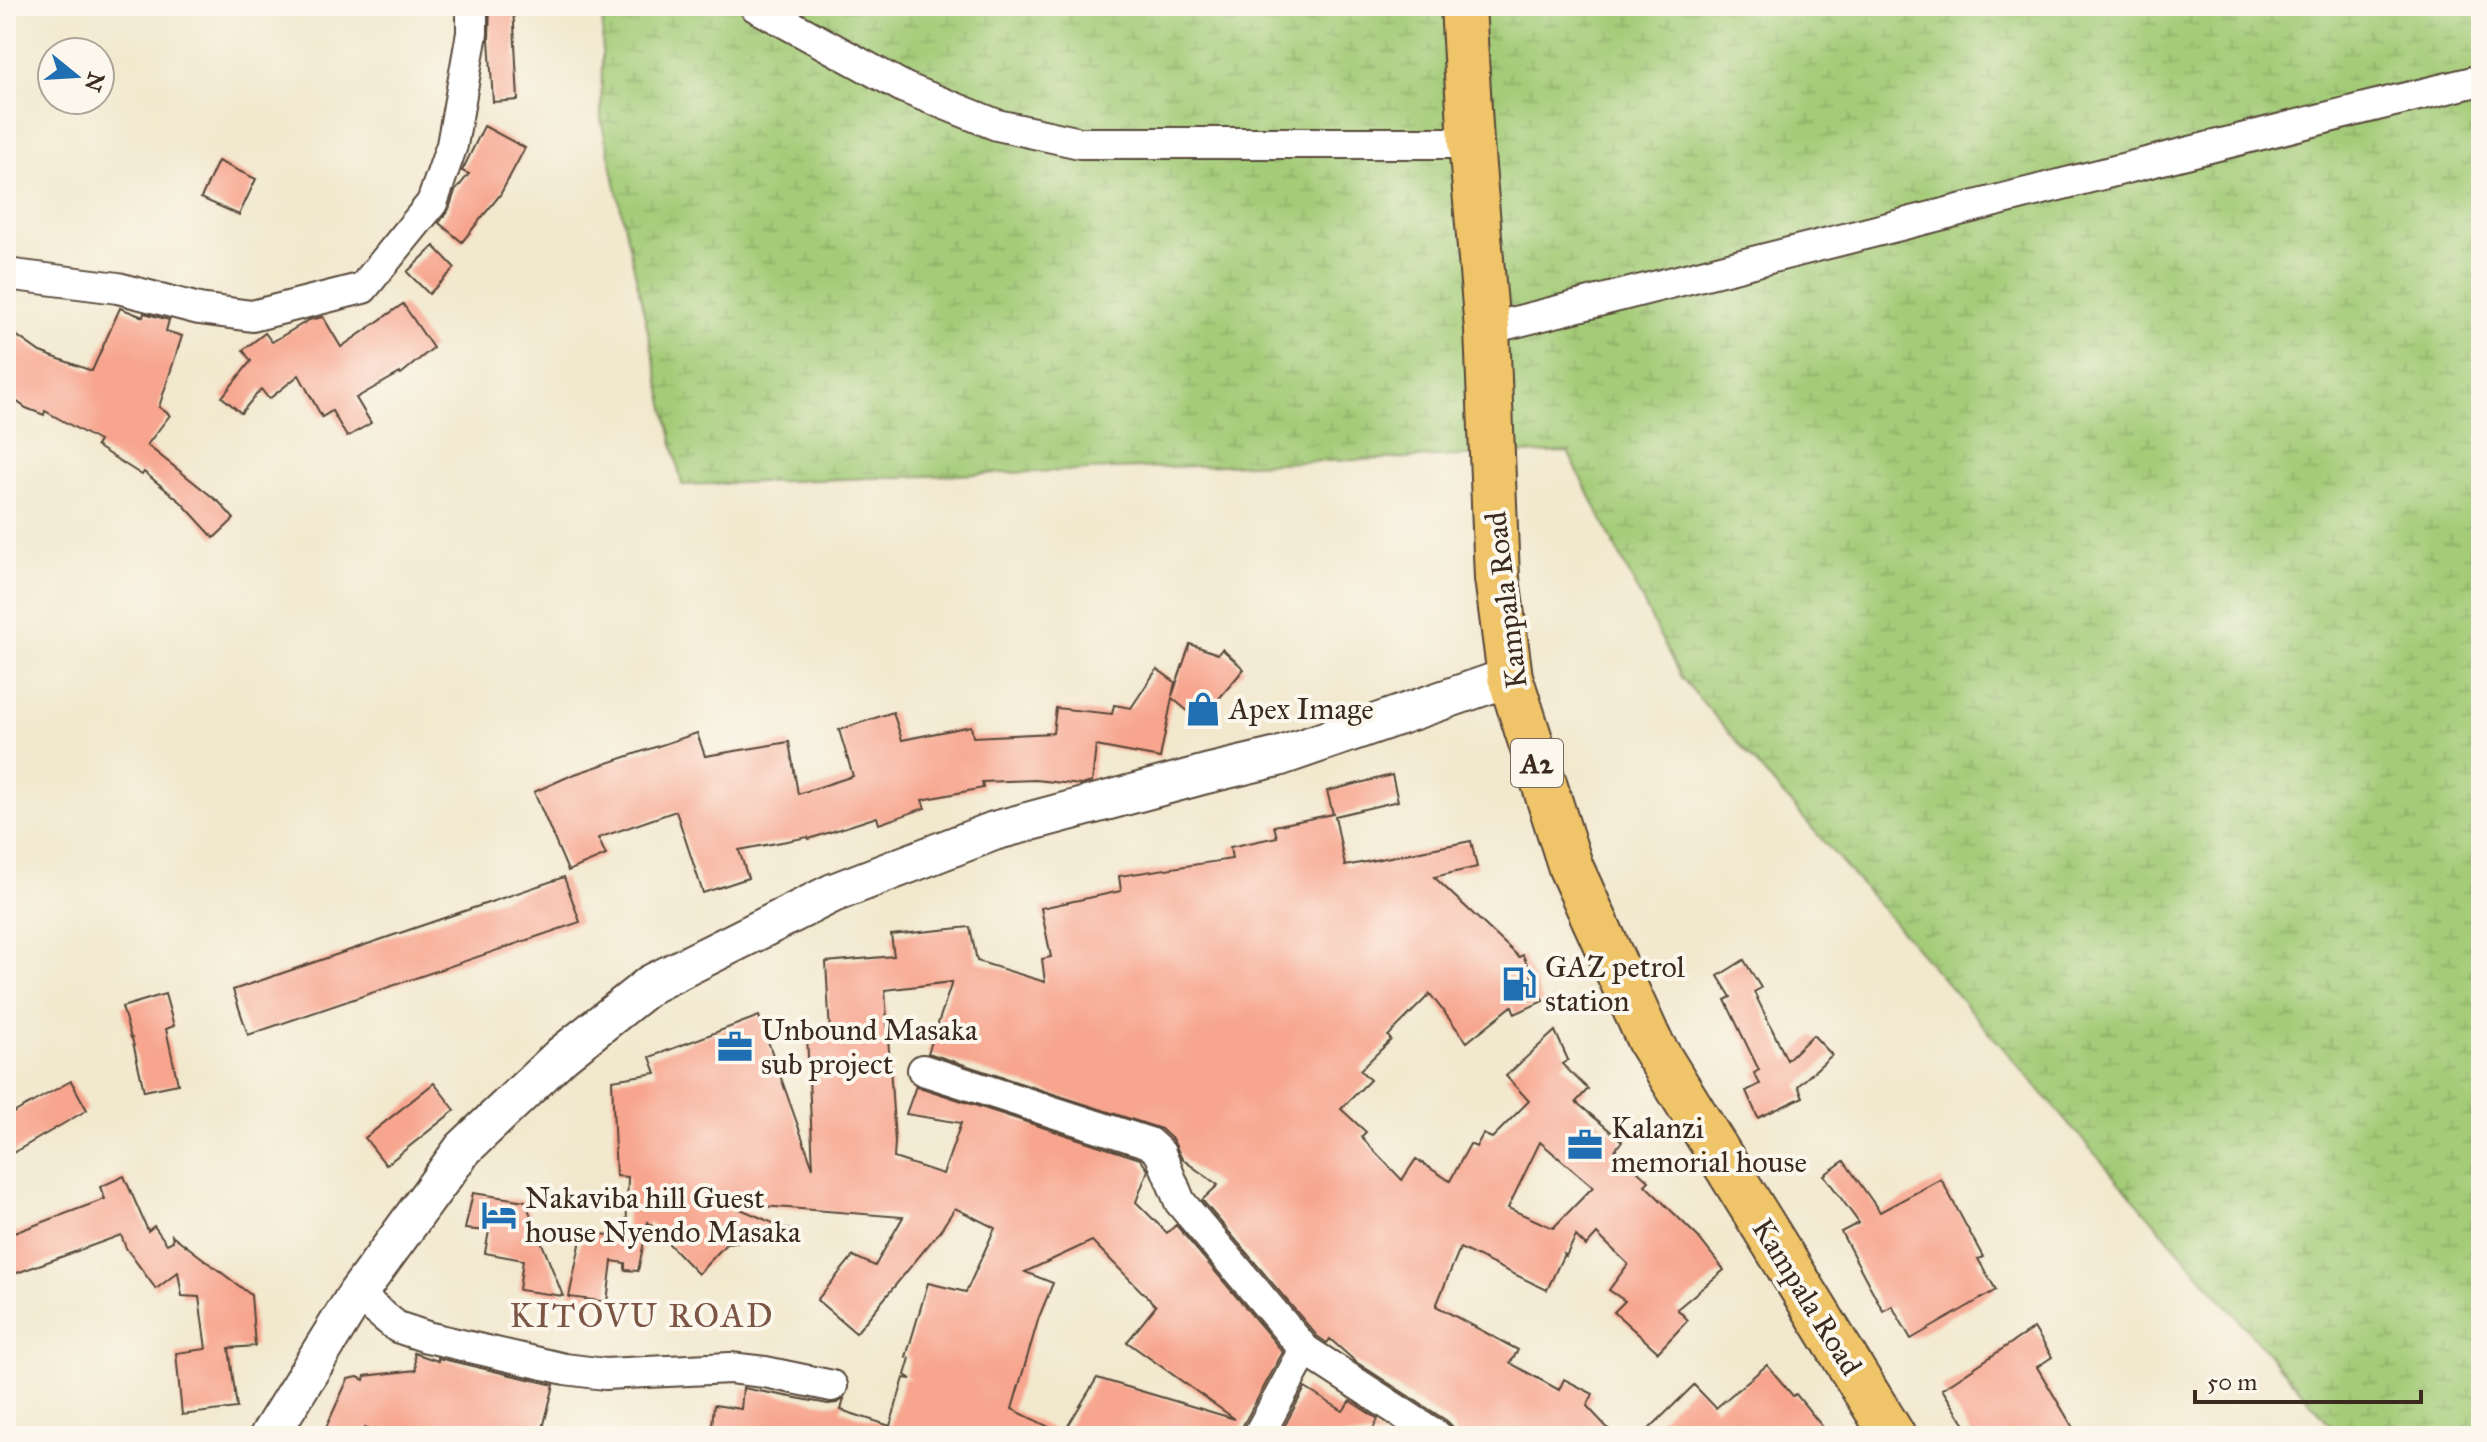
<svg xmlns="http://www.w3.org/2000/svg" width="2487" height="1442" font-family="'IM FELL Great Primer',serif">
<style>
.wetland{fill:url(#wetland-marsh);stroke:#707b4b;stroke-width:2}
.building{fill:#f7a58e;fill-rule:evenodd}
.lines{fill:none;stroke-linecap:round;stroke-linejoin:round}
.minor-casing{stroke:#564638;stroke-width:34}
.tertiary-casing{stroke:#564638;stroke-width:42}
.primary-casing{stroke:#564638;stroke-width:48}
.minor{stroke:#fff;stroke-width:30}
.tertiary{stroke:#fff;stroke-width:38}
.primary{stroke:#f0c469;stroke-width:44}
.labels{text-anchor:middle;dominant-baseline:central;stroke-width:8;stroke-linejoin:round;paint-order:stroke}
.shield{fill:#fbf7ec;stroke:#75685c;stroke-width:2}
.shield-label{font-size:28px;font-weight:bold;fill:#3b2a1e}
.street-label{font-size:30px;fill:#3b2a1e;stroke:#fbf7ec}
.poi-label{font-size:30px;fill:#3b2a1e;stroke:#fbf7ec;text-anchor:start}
.quarter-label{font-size:34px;letter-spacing:2px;fill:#7d5545;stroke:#fbf7ec}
</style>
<defs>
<pattern id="wetland-marsh" width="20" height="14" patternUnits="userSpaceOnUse" patternTransform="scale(2)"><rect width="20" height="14" fill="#a4cc78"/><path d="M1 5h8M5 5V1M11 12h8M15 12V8" fill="none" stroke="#8eaf67"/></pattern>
</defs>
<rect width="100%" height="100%" fill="#fbf7ec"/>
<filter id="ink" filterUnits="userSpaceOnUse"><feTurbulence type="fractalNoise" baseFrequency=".0125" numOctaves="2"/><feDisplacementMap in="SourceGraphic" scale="16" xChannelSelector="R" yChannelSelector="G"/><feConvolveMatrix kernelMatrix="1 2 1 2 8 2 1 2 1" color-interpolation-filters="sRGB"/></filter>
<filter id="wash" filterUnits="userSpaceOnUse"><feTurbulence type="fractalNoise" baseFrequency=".006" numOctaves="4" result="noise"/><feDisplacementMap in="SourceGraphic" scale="32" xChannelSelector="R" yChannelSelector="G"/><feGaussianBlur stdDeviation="1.8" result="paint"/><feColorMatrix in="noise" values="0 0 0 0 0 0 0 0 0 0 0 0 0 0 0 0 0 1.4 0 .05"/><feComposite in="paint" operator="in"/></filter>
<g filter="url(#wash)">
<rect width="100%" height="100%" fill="#f2e8ce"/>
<polygon class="wetland" points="603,6 2481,6 2481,1436 2340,1436 1680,676 1568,452 682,485 601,119"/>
<g id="blocks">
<g class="building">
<polygon points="490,6 513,6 518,100 493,102 489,39"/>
<polygon points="484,126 525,148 500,195 462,242 439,223 449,209 455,191 469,174 462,171"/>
<polygon points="218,161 256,179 239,215 201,198"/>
<polygon points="434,246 455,268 429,294 407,272"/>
<polygon points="403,304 433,348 401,374 400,373 356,398 371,423 347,437 332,411 322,417 299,375 269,399 261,389 241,413 222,397 251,361 243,350 265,333 272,342 309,320 323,317 341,347"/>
<polygon points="120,308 143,317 144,313 169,320 166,331 182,336 159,407 170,415 147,445 220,503 234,519 214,538 181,502 144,472 142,475 96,446 99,441 45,411 44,415 26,408 6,394 6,328 40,352 92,371"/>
<polygon points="1190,644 1218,654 1222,649 1244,669 1200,721 1172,698 1160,758 1096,746 1092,782 1081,785 1036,780 982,782 983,788 922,800 925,808 879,824 877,817 809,839 808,837 739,850 748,878 703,893 676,811 598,838 606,855 568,871 534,792 572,775 697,733 705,756 789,742 798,794 853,776 839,730 893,712 902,740 971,726 973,737 1053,733 1056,708 1112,714 1114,705 1131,708 1157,669 1175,682 1172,696"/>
<path d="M1392,775l6,26 -63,15 10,50 126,-25 6,26 -43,10 85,80 4,-2 20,46 -28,13 -3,-8 -45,36 -37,-48 -42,42 3,4 -31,30 10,10 -29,29 25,23 -5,5 41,43 14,-21 34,22 20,-37 6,3 7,-13 9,4 37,-37 -23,-25 49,-45 13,29 -6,4 26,25 -12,13 46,39 -7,9 34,31 -4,4 53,52 26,33 -47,39 11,11 -30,32 -44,-40 11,-11 -16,-11 19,-26 -31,-30 -11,12 -10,-10 -10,20 -2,-2 -17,36 -87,-42 -24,58 82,44 -8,13 49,27 5,-11 29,15 -6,12 28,30 -160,-1 -2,-8 -6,-6 -91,-59 -26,-23 -3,4 -10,-7 -115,-136 16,-15 -36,-26 -9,-19 -12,-11 -233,-76 24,-71 -67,8 10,152 -1,16 49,16 18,-51 -55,-9 10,-28 224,73 8,11 -12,32 31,31 9,-8 107,127 -41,75 -2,9h-529l3,-31 27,4 2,-21 85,16 9,-1 7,-4 -3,11 49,16 14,-48 7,1 -6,-4 5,-17 -4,-1 22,-74 38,9 29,-64 -40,-20 -15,23 -84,102 -39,-33 36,-44 22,10 28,-49 -177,-14 73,31 -72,9 -29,31 -50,-52 -10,49 -13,-1v-7l-13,-2 -5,41 -38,-5 14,-67 43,9 2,-62 -12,-1 -4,-96 44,-7 -6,-16 109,-41 54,152 -6,-135h23l-4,-71 68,-6 -3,-21 79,-8 7,34 68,21 -3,-23 9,-2 -10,-49 80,-17 -2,-15 113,-17 -2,-12 47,-10 -3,-11 59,-12 -6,-23zM1540,1142l53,45 -40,41 -45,-20zM1092,1241l64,65 -29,36 108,77 -138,-41 -34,56 -51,-25 27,-92 14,-34 -28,-11z"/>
<polygon points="564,877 580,922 248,1035 233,990"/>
<polygon points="1744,960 1761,988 1754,992 1787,1060 1813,1035 1832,1055 1798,1086 1803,1097 1758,1118 1746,1091 1760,1084 1754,1073 1759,1070 1725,1000 1731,997 1718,976"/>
<polygon points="165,994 174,1026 166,1029 178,1084 144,1091 132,1038 131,1038 122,1007"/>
<polygon points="71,1081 87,1110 6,1157 6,1117"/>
<polygon points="434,1083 455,1110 386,1165 365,1138"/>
<polygon points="1844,1161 1880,1212 1941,1179 1983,1257 1978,1259 1996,1290 1911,1339 1892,1306 1883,1311 1841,1232 1859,1223 1824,1175"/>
<polygon points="124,1176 148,1231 154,1226 167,1244 173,1241 172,1235 251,1295 255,1346 229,1348 237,1408 182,1415 176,1353 206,1349 199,1297 182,1296 178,1272 156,1289 126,1248 121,1235 6,1277 6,1236 105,1199 100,1187"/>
<polygon points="473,1193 525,1201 563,1296 519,1290 523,1260 485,1253 489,1231 465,1229"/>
<polygon points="2034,1328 2052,1357 2037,1367 2078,1436 1972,1436 1942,1389"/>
<polygon points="414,1353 438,1361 438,1358 554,1385 541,1436 387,1436 365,1428 362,1436 322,1436 348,1379 358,1377 364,1380 365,1376 416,1370"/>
<polygon points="1767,1365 1793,1396 1796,1394 1830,1436 1642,1436 1694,1385 1716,1408"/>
<polygon points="1305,1388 1343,1411 1350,1401 1378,1419 1373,1429 1384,1436 1279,1436"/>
</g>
</g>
</g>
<g filter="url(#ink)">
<use href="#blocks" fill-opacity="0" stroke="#564638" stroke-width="2"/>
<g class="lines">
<g class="minor-casing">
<g id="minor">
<polyline points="755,6 905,88 997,125 1080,143 1471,143"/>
<polyline points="6,274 118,288 199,309 252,316 363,288 432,203 452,145 472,33 472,6"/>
<polyline points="1487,329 2369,107 2481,80"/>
<polyline points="923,1070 1149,1143 1160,1153 1180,1202 1305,1350 1437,1436"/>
<polyline points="357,1294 397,1327 427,1337 565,1369 605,1374 730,1368 765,1372 832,1386"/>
<polyline points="1258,1436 1305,1350"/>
</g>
</g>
<g class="tertiary-casing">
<polyline id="tertiary" points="269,1436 357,1294 463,1149 562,1055 651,984 833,893 994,831 1206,774 1278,757 1510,677"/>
</g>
<g class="primary-casing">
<polyline id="primary" points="1463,6 1471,143 1487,329 1497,578 1510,677 1571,868 1650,1042 1893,1436"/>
</g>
<use href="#minor" class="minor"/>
<use href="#tertiary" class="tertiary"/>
<use href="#primary" class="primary"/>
</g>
</g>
<defs>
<g id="shop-bare" transform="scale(2.76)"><path d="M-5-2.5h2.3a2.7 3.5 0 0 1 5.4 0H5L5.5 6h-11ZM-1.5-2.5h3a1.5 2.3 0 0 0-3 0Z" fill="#1f6fb2" stroke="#fbf7ec" stroke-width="2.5" paint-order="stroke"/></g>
<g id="fuel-bare" transform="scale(2.76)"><path d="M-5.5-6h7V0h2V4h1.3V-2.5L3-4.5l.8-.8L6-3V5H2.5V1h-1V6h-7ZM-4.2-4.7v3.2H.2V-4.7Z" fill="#1f6fb2" stroke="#fbf7ec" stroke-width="2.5" paint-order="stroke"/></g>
<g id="office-bare" transform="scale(2.76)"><path d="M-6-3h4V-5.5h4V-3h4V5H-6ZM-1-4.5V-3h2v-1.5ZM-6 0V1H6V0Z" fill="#1f6fb2" stroke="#fbf7ec" stroke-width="2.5" paint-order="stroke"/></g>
<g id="hotel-bare" transform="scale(2.76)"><path d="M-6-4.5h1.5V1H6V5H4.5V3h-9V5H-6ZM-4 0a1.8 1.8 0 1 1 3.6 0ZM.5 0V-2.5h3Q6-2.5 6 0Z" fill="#1f6fb2" stroke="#fbf7ec" stroke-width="2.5" paint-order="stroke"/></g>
</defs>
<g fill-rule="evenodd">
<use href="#shop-bare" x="1203" y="709"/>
<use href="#fuel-bare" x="1519" y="984"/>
<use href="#office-bare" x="735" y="1047"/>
<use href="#office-bare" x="1585" y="1145"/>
<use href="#hotel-bare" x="499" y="1215"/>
</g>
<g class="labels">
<rect class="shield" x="1511" y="739" width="52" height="48" rx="6"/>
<g class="shield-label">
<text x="1537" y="763">A2</text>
</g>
<g class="street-label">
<text transform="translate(1506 600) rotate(-97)">Kampala Road</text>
<text transform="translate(1807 1297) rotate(58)">Kampala Road</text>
</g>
<g class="poi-label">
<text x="1229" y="709">Apex Image</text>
<text x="1545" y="967">GAZ petrol<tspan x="1545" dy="34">station</tspan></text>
<text x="761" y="1030">Unbound Masaka<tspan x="761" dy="34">sub project</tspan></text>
<text x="1611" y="1128">Kalanzi<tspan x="1611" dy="34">memorial house</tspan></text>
<text x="525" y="1198">Nakaviba hill Guest<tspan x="525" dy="34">house Nyendo Masaka</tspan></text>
</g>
<g class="quarter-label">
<text x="642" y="1315">KITOVU ROAD</text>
</g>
</g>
<rect width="2487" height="1442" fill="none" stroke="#fbf7ec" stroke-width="32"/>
<g transform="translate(76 76) rotate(108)"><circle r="38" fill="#fbf7ec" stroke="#aea59a" stroke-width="2"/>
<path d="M0-6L14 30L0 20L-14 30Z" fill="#1f6fb2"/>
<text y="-12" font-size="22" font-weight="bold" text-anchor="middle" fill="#3b2a1e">N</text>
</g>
<path d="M2195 1390v12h226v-12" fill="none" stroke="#3b2a1e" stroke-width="4"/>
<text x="2207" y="1390" font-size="24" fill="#3b2a1e" stroke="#fbf7ec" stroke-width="6" paint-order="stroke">50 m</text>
</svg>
